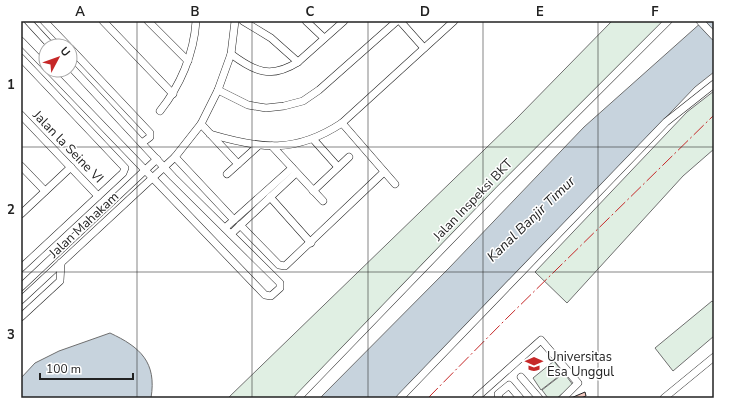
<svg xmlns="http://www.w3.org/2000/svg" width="735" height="419" font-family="'Nunito Sans',sans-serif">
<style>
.green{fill:#e0efe3;stroke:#6f6f6f}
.water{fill:#c7d3dd;stroke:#6f6f6f}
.building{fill:#f3c9c0;stroke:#222}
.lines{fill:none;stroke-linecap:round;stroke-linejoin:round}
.minor-casing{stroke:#222;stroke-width:8}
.minor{stroke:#fff;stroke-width:7}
.power{stroke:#c62828;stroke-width:1;stroke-dasharray:14 3 2 3;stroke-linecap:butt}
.grid{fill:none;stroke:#222;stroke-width:1;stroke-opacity:0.55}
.labels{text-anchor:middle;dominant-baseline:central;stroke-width:3;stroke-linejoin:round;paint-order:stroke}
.street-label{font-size:13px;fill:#222;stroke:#fff}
.poi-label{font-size:13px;fill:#222;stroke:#fff;text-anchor:start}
.water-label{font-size:14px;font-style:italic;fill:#222;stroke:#fff}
.neatline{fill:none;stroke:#222;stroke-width:1.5}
.grid-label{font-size:13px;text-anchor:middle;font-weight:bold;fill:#222}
</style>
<rect width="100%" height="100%" fill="#fff"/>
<g class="green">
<polygon points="612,21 669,21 298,398 228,398 516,119"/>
<polygon points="714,91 714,149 683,176 567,303 535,272 687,112"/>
<polygon points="712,301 714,303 714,336 673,371 655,348"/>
<polygon points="554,361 563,373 541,390 533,378"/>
<polygon points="564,373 573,385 557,398 548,398 542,390"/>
</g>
<g class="water">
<polygon points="703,21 714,21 714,72 695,87 398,398 320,398 449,268 584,127"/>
<path d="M110,333c30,14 47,29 41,65h-130v-20l14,-15 24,-12z"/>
</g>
<polygon class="building" points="585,392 586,396 581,398 571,398"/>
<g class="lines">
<g class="minor-casing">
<g id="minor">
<polyline points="28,21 51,46"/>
<polyline points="44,21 68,46"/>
<polyline points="103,21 173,94"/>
<polyline points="148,21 188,61"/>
<polyline points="243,21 271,38 298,62"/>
<polyline points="306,21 324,38"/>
<polyline points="400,21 424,48"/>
<polyline points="700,21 714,36"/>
<polyline points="21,41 46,67"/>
<polyline points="70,48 150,133 150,137 142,143"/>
<path d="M231,54c24,18 40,25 67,8l46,-41"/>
<polyline points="21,58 125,168 123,173 21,268"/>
<polyline points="49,70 265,295 271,296 280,288 280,283 173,177 70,66"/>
<polyline points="218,90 248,105 266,108 284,106 303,101 319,90 397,21"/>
<path d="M160,111c20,-25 34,-57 36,-90"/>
<polyline points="21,115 98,196"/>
<polyline points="342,123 395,184"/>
<polyline points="201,124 238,164"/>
<path d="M210,134c51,15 85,20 132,-11l112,-102"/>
<polyline points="313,139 338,167"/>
<polyline points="272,146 323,201"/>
<polyline points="21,166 45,191"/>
<polyline points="227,174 258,146"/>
<polyline points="313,191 349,157"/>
<polyline points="270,197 311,243"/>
<polyline points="21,214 71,167"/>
<polyline points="234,220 175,157 201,124 218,90 231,54 235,21"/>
<polyline points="240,225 279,265 285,266 384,172"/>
<polyline points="225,228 292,168"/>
<polyline points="231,234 296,173"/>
<polyline points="21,287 157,159"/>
<polyline points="21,300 175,157"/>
<polyline points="21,317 60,281 61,263"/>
<polyline points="521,377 539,398"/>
<polyline points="298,398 498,191 668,21"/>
<polyline points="400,398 666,122 714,84"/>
<polyline points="476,398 541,340 578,383 563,398"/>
<polyline points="499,398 498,394 509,385 520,398"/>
<polyline points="664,398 714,357"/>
</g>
</g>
<use href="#minor" class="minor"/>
<polyline class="power" points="428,398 505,320 714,115"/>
</g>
<path class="grid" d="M137,21v377M252,21v377M368,21v377M483,21v377M598,21v377M21,147h693M21,272h693"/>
<defs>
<g id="university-bare" transform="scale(1.38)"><path d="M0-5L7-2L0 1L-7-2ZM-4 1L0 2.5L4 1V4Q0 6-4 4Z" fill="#c62828" stroke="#fff" stroke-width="2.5" paint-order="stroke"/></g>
</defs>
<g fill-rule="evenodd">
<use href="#university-bare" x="534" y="364"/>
</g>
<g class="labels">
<g class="street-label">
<text transform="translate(68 147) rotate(46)">Jalan la Seine VI</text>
<text transform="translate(473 200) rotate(-46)">Jalan Inspeksi BKT</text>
<text transform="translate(84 225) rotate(-43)">Jalan Mahakam</text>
</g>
<g class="poi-label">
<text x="547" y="357">Universitas<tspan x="547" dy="15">Esa Unggul</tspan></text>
</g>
<g class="water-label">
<text transform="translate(531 219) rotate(-44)">Kanal Banjir Timur</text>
</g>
</g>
<rect width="735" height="419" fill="none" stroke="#ffffff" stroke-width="44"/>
<g transform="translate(58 58) rotate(49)"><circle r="19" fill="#ffffff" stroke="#a7a7a7"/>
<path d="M0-3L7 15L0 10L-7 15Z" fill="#c62828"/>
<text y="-6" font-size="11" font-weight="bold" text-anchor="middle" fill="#222222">U</text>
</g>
<path d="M40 373v6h93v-6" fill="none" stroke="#222222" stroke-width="2"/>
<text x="46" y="373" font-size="12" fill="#222222" stroke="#ffffff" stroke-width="3" paint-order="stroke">100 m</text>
<rect x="22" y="22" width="691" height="375" class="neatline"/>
<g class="grid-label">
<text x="80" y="16">A</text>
<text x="195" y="16">B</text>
<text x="310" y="16">C</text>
<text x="425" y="16">D</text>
<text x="540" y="16">E</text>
<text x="655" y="16">F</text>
<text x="11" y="89">1</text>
<text x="11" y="214">2</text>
<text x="11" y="339">3</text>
</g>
</svg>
